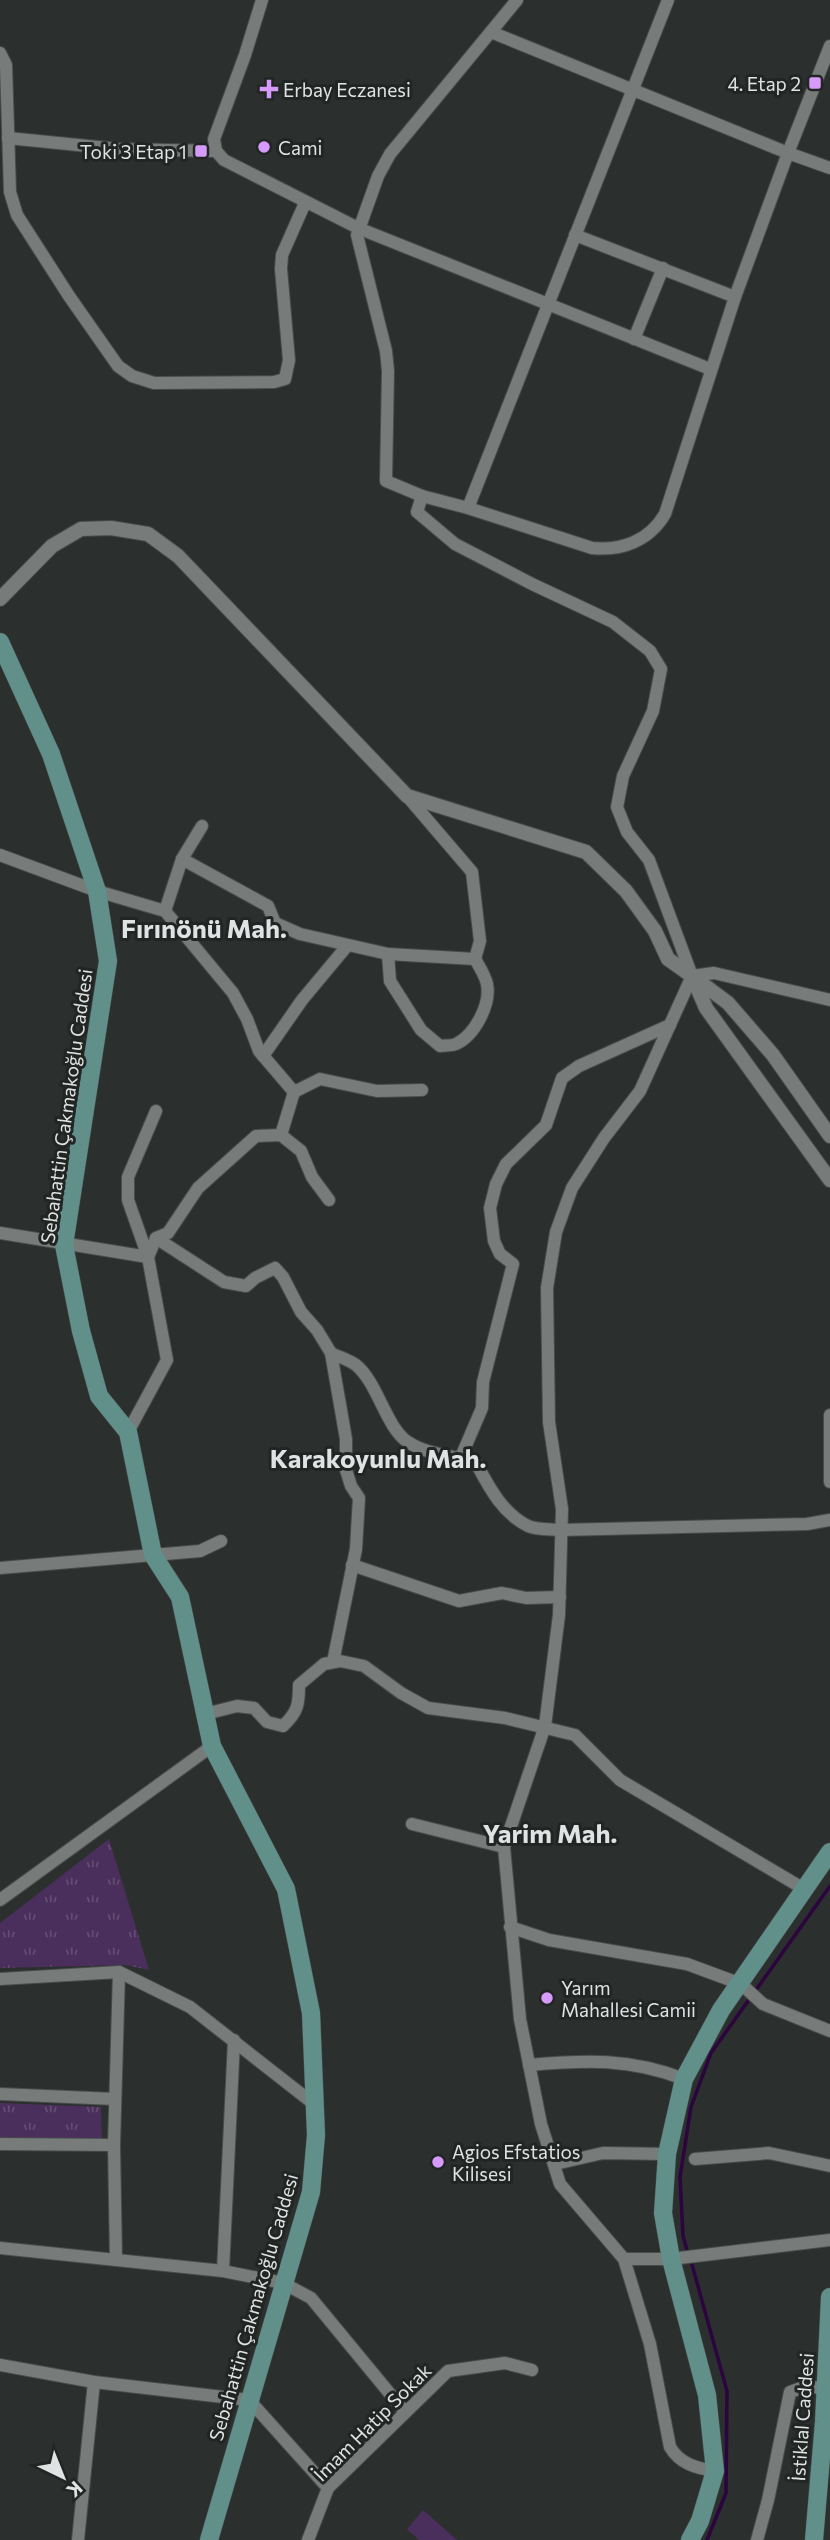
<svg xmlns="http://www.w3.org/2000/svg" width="830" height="2540" font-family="Commissioner,sans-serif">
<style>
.park{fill:url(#park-tufts)}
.garden{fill:#4a2e5b}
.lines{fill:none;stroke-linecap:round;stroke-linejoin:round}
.stream{stroke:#2c043e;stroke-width:3.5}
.minor-casing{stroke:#494c4b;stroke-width:14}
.tertiary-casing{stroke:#494c4b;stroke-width:16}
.secondary-casing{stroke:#494c4b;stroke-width:19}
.minor{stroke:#777c7b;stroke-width:12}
.tertiary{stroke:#777c7b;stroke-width:14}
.secondary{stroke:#618f8a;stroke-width:18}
.poi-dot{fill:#d69bfa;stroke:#212524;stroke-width:2.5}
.labels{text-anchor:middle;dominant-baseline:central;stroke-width:6;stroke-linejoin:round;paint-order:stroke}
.poi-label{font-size:19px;fill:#e0e3e3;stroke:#212524;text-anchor:start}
.street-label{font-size:19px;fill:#e0e3e3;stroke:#212524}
.district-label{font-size:26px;font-weight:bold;fill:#e0e3e3;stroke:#212524}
</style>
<defs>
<pattern id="park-tufts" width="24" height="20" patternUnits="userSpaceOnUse" patternTransform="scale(1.75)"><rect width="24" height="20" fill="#4a2e5b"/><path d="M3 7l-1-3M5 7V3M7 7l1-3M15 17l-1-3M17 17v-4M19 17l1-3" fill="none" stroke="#644c72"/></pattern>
</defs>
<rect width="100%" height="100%" fill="#2b2f2e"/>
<g class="park">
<polygon points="109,1839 149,1970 125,1965 0,1968 0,1923"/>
<polygon points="0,2103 101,2107 102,2141 0,2137"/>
</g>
<polygon class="garden" points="423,2510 457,2540 419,2540 407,2529"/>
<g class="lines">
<g class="stream">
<polyline points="688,2254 683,2236 680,2177 691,2107 711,2053 830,1886"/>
<polyline points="691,2261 727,2391 726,2493 707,2540"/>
</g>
<g class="minor-casing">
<g id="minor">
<polyline points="262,0 245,55 214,139 216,151 224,160 358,228 710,369"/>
<path d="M517,0l-127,154 -12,22 -21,59 29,116 2,20 -2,110 36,15 46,12 124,40c30,3 57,-7 73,-34l70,-217 53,-144 42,15"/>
<polyline points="491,32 788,153 830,46"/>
<polyline points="0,53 6,65 10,192 17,215 69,296 118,366 132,376 154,383 274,382 285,379 289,360 281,269 282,255 305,203"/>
<polyline points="8,138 118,149 216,151"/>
<polyline points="575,235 735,297"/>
<polyline points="634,339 663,268"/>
<path d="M422,496l-5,16 38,32 77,40 81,38 37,29 11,18 -8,42 -30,65 -6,31 10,25 22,28 43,116 -52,115 -36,47 -32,50 -16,44 -9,56 2,134 13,87 -3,106 -14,111 -41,121 16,172 21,105 19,60 64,75 26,85 20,103c10,17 26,21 45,24"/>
<polyline points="468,508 668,0"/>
<polyline points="0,855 97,891 165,911 233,993 247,1019 259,1051 294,1092 281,1135"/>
<polyline points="182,859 268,906 275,923 300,934 388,954 475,959 480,941 472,872 407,796"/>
<polyline points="165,911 182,859 202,826"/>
<path d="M388,954l2,27 31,49 19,16c4,-1 12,0 16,-2 19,-9 35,-40 31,-60 -2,-9 -8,-18 -12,-25"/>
<polyline points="692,976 714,973 830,1000"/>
<polyline points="263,1056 302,1000 347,946"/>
<polyline points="294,1092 320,1079 377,1091 422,1090"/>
<polyline points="0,1233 148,1257 156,1238 168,1233 198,1188 256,1136 281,1135 301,1151 312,1177 329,1200"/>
<polyline points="156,1238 224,1282 246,1286 255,1278 275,1268 283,1277 301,1312 317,1330 331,1353 346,1439 346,1470 351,1486 359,1498 356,1549 333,1662"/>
<path d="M331,1353c8,4 18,7 25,12 22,18 30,63 52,77 19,13 46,13 68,21 13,24 26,50 52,63 9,4 23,3 33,4l246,-6 23,-4"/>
<polyline points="830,1415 830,1482"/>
<polyline points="128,1432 167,1360 148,1257 128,1200 128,1177 156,1111"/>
<polyline points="461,1457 482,1408 483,1382 513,1264 500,1254 494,1241 490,1208 496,1184 506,1164 546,1125 562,1078 579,1066 670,1025"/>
<polyline points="352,1565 459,1601 502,1593 526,1598 560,1597"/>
<polyline points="0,1568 200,1551 221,1541"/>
<path d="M205,1714l32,-8 17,2 13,14 16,4c15,-14 16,-22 16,-41l25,-21 16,-3 24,5 37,27 27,15 77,10 70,17 45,45 184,109"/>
<polyline points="412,1824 504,1847"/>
<polyline points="0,1900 212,1746"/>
<polyline points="510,1927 549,1940 687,1964 741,1984 763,2004 830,2031"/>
<polyline points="0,1979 119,1972 190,2007 314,2104"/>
<path d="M529,2065c57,-5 101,-7 155,14"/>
<polyline points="0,2094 115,2099"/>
<polyline points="0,2144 114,2145"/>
<polyline points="695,2159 769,2153 830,2166"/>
<polyline points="555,2164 603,2153 667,2154"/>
<polyline points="0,2248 223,2271 283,2283 311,2298 405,2412"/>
<polyline points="624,2259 671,2259 830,2240"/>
<polyline points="116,2260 114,2145 119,1972"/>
<polyline points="223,2271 234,2040"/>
<polyline points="0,2365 94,2382 249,2400 328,2488"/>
<polyline points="78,2540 94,2382"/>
<polyline points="308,2540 328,2488 448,2371 505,2363 532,2370"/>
<polyline points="757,2540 768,2500 790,2392 801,2388 826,2387"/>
</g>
</g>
<g class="tertiary-casing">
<g id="tertiary">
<polyline points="0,599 52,546 81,529 111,528 148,534 178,556 407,796 586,852 626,891 655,931 668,959 692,976"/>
<polyline points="830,1136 773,1055 728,1003 692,976 706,1008 830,1180"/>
</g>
</g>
<g class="secondary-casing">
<g id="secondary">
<polyline points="0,642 51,754 97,891 108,961 64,1245 81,1331 99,1396 128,1432 153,1555 180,1597 212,1746 286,1889 311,2013 316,2135 311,2192 209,2540"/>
<polyline points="690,2540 700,2521 715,2471 707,2395 671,2259 663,2213 667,2154 684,2079 721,2010 830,1852"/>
<polyline points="814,2540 824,2422 830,2297"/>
</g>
</g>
<use href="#minor" class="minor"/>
<use href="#tertiary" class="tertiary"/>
<use href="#secondary" class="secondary"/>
</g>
<g class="poi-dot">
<rect x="808" y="76" width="14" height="14" rx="3.5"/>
<path d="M265.5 78.5h7v7h7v7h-7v7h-7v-7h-7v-7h7z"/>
<circle cx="264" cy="147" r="7"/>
<rect x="194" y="144" width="14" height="14" rx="3.5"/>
<circle cx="547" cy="1998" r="7"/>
<circle cx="438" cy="2162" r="7"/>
</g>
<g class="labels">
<g class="poi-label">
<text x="801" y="83" text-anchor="end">4. Etap 2</text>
<text x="283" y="89">Erbay Eczanesi</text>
<text x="278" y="147">Cami</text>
<text x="187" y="151" text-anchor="end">Toki 3 Etap 1</text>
<text x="561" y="1987">Yarım<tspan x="561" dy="22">Mahallesi Camii</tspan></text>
<text x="452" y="2151">Agios Efstatios<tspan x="452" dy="22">Kilisesi</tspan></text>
</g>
<g class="street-label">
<text transform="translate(66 1106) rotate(-82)">Sebahattin Çakmakoğlu Caddesi</text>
<text transform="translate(253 2307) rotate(-74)">Sebahattin Çakmakoğlu Caddesi</text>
<text transform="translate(802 2417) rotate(-86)">İstiklal Caddesi</text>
<text transform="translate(372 2422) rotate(-45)">İmam Hatip Sokak</text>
</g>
<g class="district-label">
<text x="204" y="927">Fırınönü Mah.</text>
<text x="378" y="1457">Karakoyunlu Mah.</text>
<text x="550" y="1832">Yarim Mah.</text>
</g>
</g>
<g transform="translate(63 2477) rotate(137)" stroke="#212524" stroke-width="5" paint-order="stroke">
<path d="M0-5L12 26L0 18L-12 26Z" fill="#e0e3e3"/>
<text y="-10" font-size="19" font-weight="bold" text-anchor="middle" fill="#e0e3e3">K</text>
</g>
</svg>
